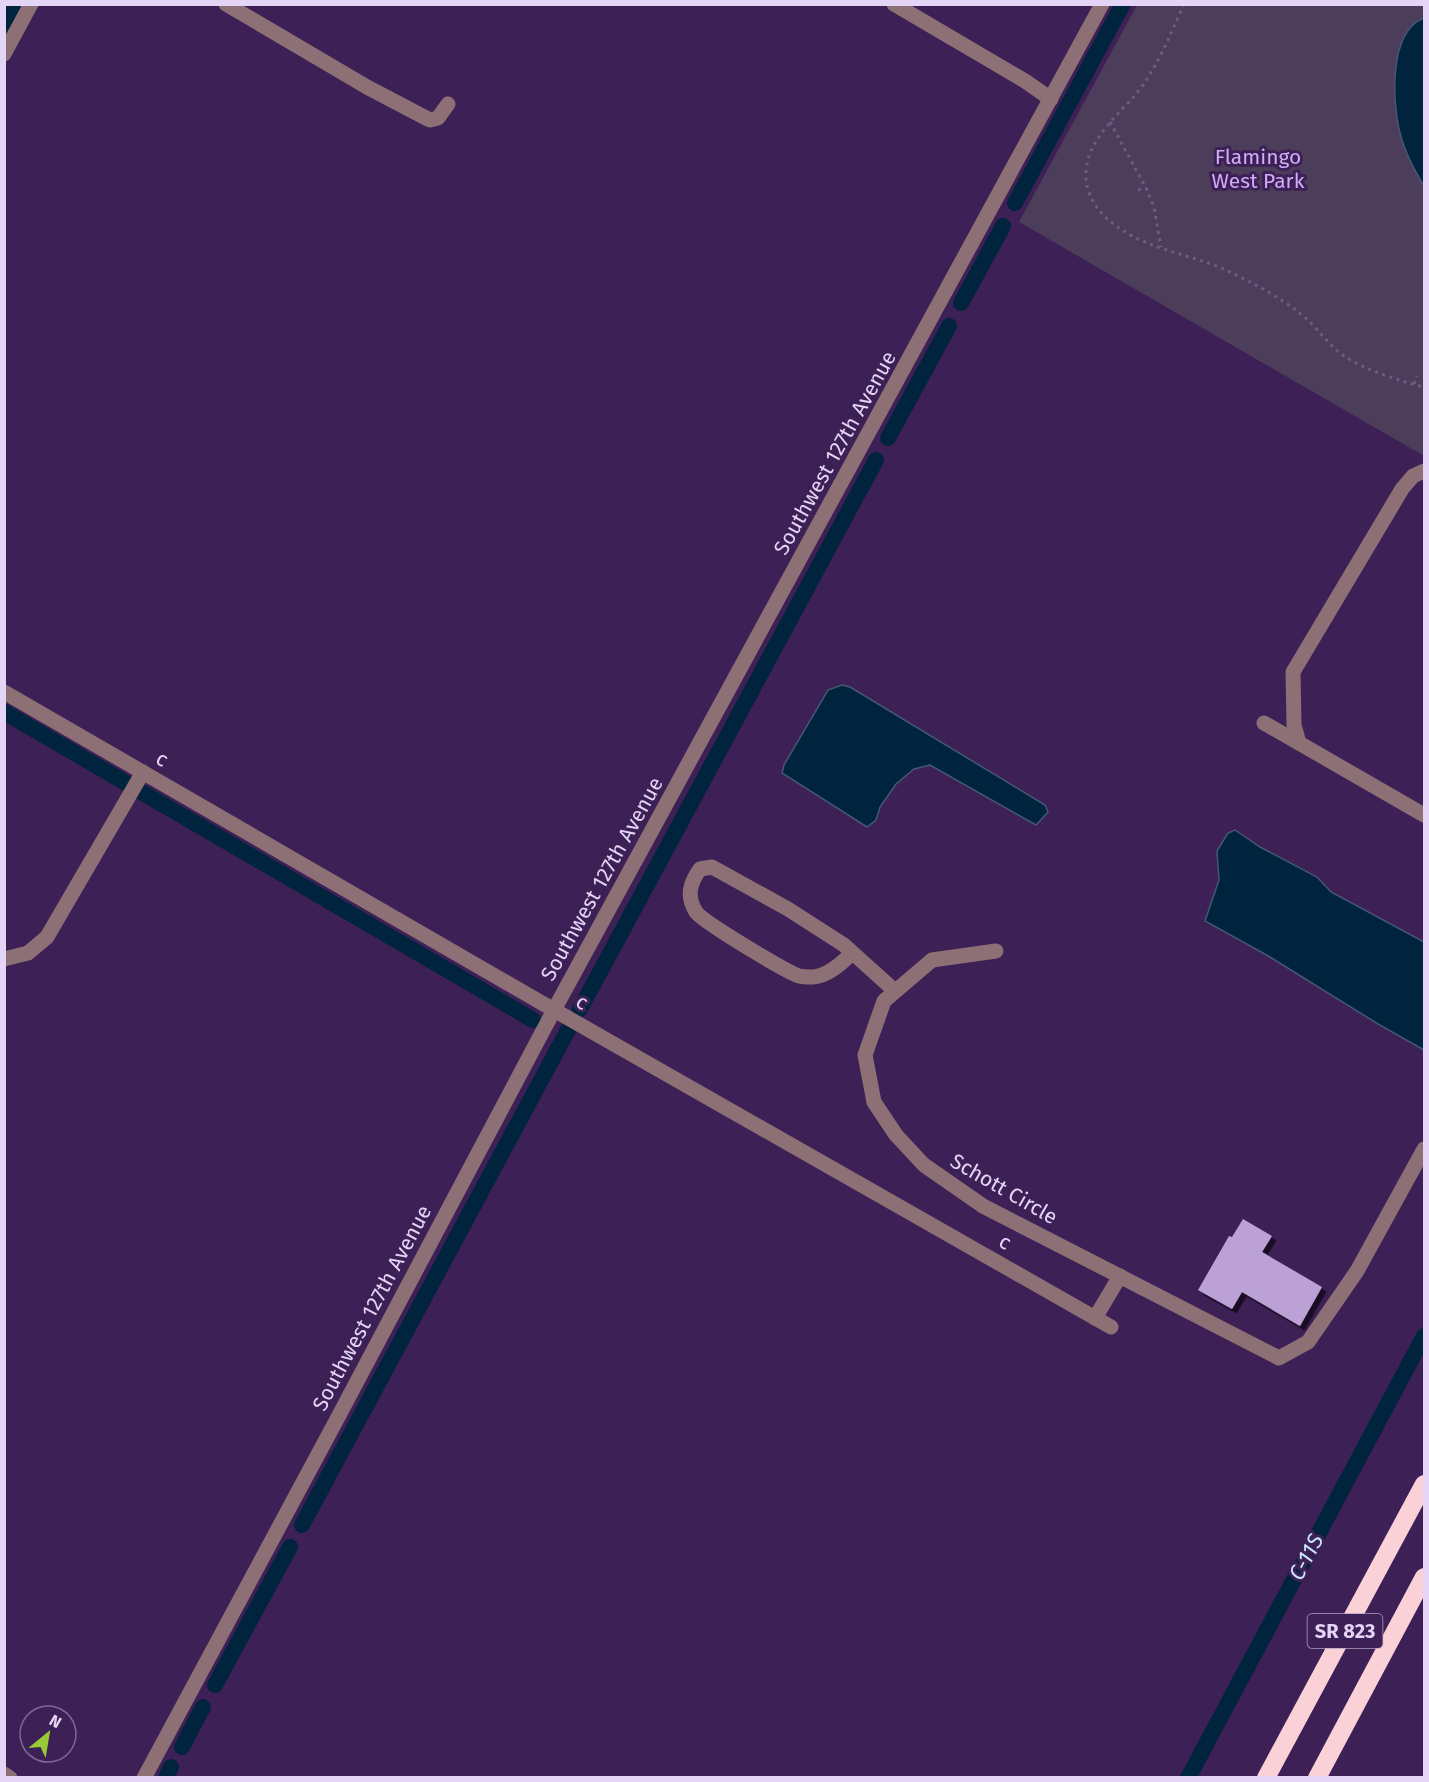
<svg xmlns="http://www.w3.org/2000/svg" width="1429" height="1782" font-family="'Fira Sans',sans-serif">
<style>
.green{fill:#4c3d5a}
.water{fill:#00233e;stroke:#445875;stroke-width:1.5}
.lines{fill:none;stroke-linecap:round;stroke-linejoin:round}
.canal{stroke:#00233e;stroke-width:16}
.building{fill:#bba1d6;filter:url(#shadow)}
.path{stroke:#715887;stroke-width:3;stroke-dasharray:3 4.5;stroke-linecap:butt}
.minor{stroke:#8c7075;stroke-width:15}
.highway{stroke:#fbd1d8;stroke-width:18}
.labels{text-anchor:middle;dominant-baseline:central;stroke-width:6;stroke-linejoin:round;paint-order:stroke}
.shield{fill:#3d2055;stroke:#b29ec5;stroke-width:1.5}
.shield-label{font-size:20px;font-weight:bold;fill:#e4d4f5}
.park-label{font-size:21px;fill:#d0abf6;stroke:#3d2055}
.street-label{font-size:21px;fill:#e4d4f5;stroke:#3d2055}
.water-label{font-size:22px;font-style:italic;fill:#cae4fd;stroke:#3d2055}
</style>
<defs>
<filter id="shadow"><feDropShadow dx="4.5" dy="4.5" stdDeviation="0" flood-color="#0009"/></filter>
</defs>
<rect width="100%" height="100%" fill="#3d2055"/>
<polygon class="green" points="1137,5 1424,5 1424,456 1019,222"/>
<g class="water">
<path d="M1424,18v168c-9,-15 -17,-29 -22,-46 -10,-31 -15,-108 22,-122z"/>
<polygon points="842,685 850,687 1045,805 1048,812 1036,825 930,765 914,769 896,784 880,807 876,820 867,827 782,773 784,765 828,690"/>
<polygon points="1235,830 1260,847 1317,877 1331,892 1424,942 1424,1050 1378,1024 1270,957 1205,921 1219,880 1217,851 1228,833"/>
</g>
<g class="lines">
<g class="canal">
<polyline points="4,25 15,4"/>
<polyline points="1015,203 1123,4"/>
<polyline points="961,303 1003,226"/>
<polyline points="888,438 949,326"/>
<polyline points="4,712 533,1020"/>
<polyline points="580,1009 876,460"/>
<polyline points="302,1525 568,1030"/>
<polyline points="215,1685 290,1547"/>
<polyline points="182,1747 203,1707"/>
<polyline points="166,1778 171,1767"/>
<polyline points="1188,1778 1424,1336"/>
</g>
</g>
<polygon class="building" points="1243,1219 1272,1236 1262,1252 1322,1287 1300,1326 1242,1292 1232,1309 1198,1290 1229,1236 1232,1237"/>
<g class="lines">
<g class="path">
<path d="M1184,4c-12,27 -23,54 -39,78 -19,29 -60,54 -59,94 0,18 11,35 25,46 34,28 78,31 117,49 25,12 52,26 74,44 15,12 26,30 42,41 21,14 56,25 80,31"/>
<polyline points="1110,122 1146,188 1154,207 1161,247"/>
<polyline points="1138,190 1146,188"/>
<polyline points="1414,384 1417,376"/>
</g>
<g class="minor">
<polyline points="226,4 367,87 426,118 430,120 438,118 448,104"/>
<polyline points="894,4 1025,81 1051,99"/>
<polyline points="4,54 31,4"/>
<polyline points="1424,471 1413,476 1402,489 1293,672 1294,725 1299,743 1424,815"/>
<polyline points="4,692 554,1010 1111,1327"/>
<polyline points="1264,723 1299,743"/>
<polyline points="996,951 932,960 884,1001 865,1055 874,1102 896,1135 924,1165 983,1206 1279,1358 1308,1342 1357,1271 1424,1149"/>
<path d="M852,953c-10,10 -24,23 -39,24 -4,0 -10,0 -14,-1 -14,-5 -96,-54 -103,-64 -10,-16 -6,-29 4,-43l12,-2 76,42 56,36 51,46"/>
<polyline points="4,959 28,953 47,937 143,772"/>
<polyline points="1095,1318 1120,1276"/>
<polyline points="4,1774 10,1778"/>
<polyline points="144,1778 336,1421 554,1010 1102,4"/>
</g>
<g class="highway">
<polyline points="1266,1778 1424,1484"/>
<polyline points="1317,1778 1424,1577"/>
</g>
</g>
<g class="labels">
<rect class="shield" x="1307.5" y="1614" width="75" height="34" rx="4.5"/>
<g class="shield-label">
<text x="1345" y="1631">SR 823</text>
</g>
<g class="park-label">
<text x="1258" y="157">Flamingo<tspan x="1258" dy="24">West Park</tspan></text>
</g>
<g class="street-label">
<text transform="translate(835 453) rotate(-61)">Southwest 127th Avenue</text>
<text transform="translate(162 759) rotate(30)">c</text>
<text transform="translate(602 879) rotate(-61)">Southwest 127th Avenue</text>
<text transform="translate(582 1002) rotate(29)">c</text>
<text transform="translate(1004 1189) rotate(30)">Schott Circle</text>
<text transform="translate(1005 1242) rotate(30)">c</text>
<text transform="translate(372 1308) rotate(-62)">Southwest 127th Avenue</text>
</g>
<g class="water-label">
<text transform="translate(1306 1557) rotate(-62)">C-11S</text>
</g>
</g>
<rect width="1429" height="1782" fill="none" stroke="#e4d4f5" stroke-width="12"/>
<g transform="translate(48 1734) rotate(30)"><circle r="28" fill="#3d2055" stroke="#806895" stroke-width="1.5"/>
<path d="M0-4.5L10 22L0 15L-10 22Z" fill="#99cb36"/>
<text y="-9" font-size="16" font-weight="bold" text-anchor="middle" fill="#e4d4f5">N</text>
</g>
</svg>
